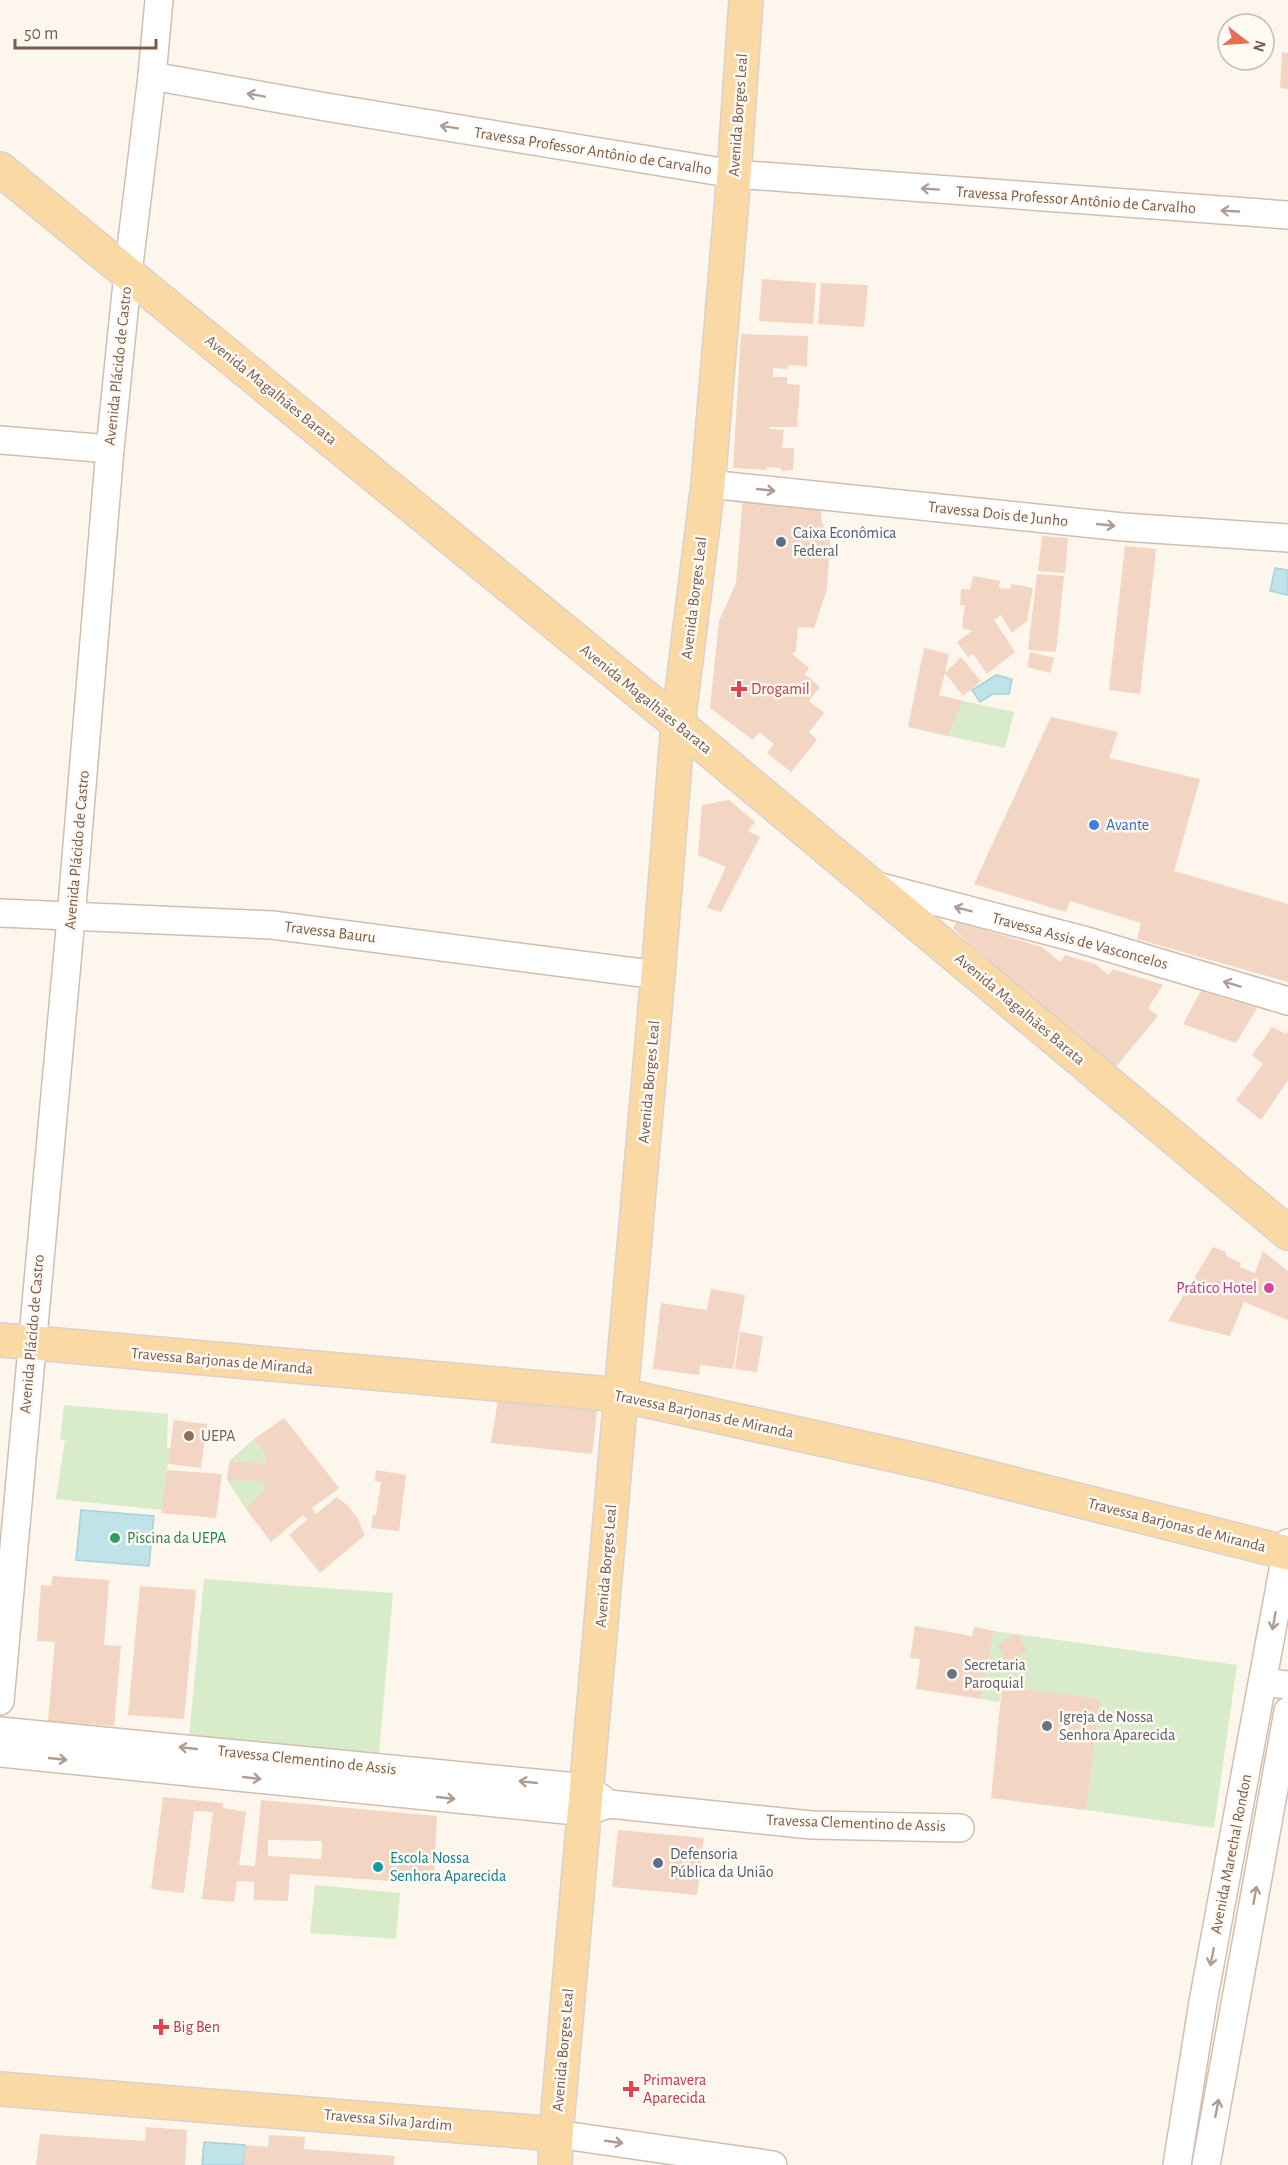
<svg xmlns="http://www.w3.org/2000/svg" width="1288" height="2165" font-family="'Alegreya Sans',sans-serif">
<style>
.green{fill:#d8ecc9}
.water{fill:#bfe3e8;stroke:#a5d3da;stroke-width:1.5}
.building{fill:#f3d5c3;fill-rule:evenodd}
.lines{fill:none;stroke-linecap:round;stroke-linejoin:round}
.minor-casing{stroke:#d1beb0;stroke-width:30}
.major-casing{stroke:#dad1cd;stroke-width:36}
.minor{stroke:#fff;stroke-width:27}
.major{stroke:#fbd9a5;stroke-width:33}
.oneway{stroke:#af9d94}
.service-dot{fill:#5c6f8a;stroke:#fffaf3;stroke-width:2}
.health-dot{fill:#e0444e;stroke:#fffaf3;stroke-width:2}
.shop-dot{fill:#3f7fe0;stroke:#fffaf3;stroke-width:2}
.hotel-dot{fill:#d1479c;stroke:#fffaf3;stroke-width:2}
.education-dot{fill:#8d6e63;stroke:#fffaf3;stroke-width:2}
.leisure-dot{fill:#2e9e5b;stroke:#fffaf3;stroke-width:2}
.worship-dot{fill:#6b7280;stroke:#fffaf3;stroke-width:2}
.culture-dot{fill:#0f9aa8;stroke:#fffaf3;stroke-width:2}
.labels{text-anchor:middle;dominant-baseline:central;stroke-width:5;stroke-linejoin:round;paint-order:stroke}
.street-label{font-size:16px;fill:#7a5c4d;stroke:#fffaf3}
.service-label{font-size:16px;fill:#4e5e75;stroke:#fffaf3;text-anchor:start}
.health-label{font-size:16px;fill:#be3a42;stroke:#fffaf3;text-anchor:start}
.shop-label{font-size:16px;fill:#366cbe;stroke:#fffaf3;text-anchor:start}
.hotel-label{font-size:16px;fill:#b23c85;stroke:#fffaf3;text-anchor:end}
.education-label{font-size:16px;fill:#785e54;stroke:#fffaf3;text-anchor:start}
.leisure-label{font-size:16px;fill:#27864d;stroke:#fffaf3;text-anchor:start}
.worship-label{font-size:16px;fill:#5b616d;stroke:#fffaf3;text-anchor:start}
.culture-label{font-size:16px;fill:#0d838f;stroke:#fffaf3;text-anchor:start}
</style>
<rect width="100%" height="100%" fill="#fdf6ec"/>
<g class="green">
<polygon points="963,701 1014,712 1005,748 948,736"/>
<polygon points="64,1405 168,1414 167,1448 170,1448 162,1510 56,1499 65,1440 60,1440"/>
<polygon points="254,1439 265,1454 266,1463 229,1461"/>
<polygon points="227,1480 263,1481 264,1488 246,1509"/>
<polygon points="204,1579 393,1593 379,1753 189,1737"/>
<polygon points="994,1631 1237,1665 1214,1828 1086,1810 1100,1699 1002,1687 999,1702 981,1699"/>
<polygon points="315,1885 400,1893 396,1939 310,1933"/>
</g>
<g class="water">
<polygon points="1275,568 1288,570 1288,595 1270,591"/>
<polygon points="996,675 1012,679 1009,694 993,694 980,702 972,690"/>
<polygon points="81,1510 154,1516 149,1566 76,1560"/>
<polygon points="204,2142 245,2145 244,2165 202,2165"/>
</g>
<g class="building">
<polygon points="1282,52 1288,53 1288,89 1280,88"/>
<polygon points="762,279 816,283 813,324 759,321"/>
<polygon points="821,283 868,285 864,327 818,324"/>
<polygon points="741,334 808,336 807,366 788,365 787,369 773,368 773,377 787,377 787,384 800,385 797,427 770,427 769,429 784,430 782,448 794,448 793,470 781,471 781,468 767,467 767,470 733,468"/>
<polygon points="743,495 820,505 822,522 830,542 827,589 814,628 798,627 796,650 792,654 809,668 805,674 820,687 809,701 824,713 809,732 817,740 791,772 767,753 774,744 759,732 753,740 710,708 719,621 736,583"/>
<polygon points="1042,536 1068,538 1065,573 1038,571"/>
<polygon points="1125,546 1156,549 1140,694 1109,690"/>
<polygon points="1037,574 1064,576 1056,652 1028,650"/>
<polygon points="973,576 1000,581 999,588 1010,589 1012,584 1033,588 1027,621 1012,633 1001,615 994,620 1015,652 987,674 973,654 968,657 957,642 972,631 962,628 965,605 960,605 961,589 970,590"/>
<polygon points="924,648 949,654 945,673 961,657 981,681 963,696 945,673 939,695 963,701 948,736 908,727"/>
<polygon points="1030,652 1054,658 1050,673 1027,667"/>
<polygon points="1051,717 1118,732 1109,758 1200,779 1174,871 1288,904 1288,982 1137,939 1141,923 1070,901 1066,912 974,884"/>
<polygon points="729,800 755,822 748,831 760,837 721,912 707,908 726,867 698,855 702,805"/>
<polygon points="957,922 1042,947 1060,962 1065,955 1095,964 1109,975 1113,969 1163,985 1148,1008 1158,1016 1115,1068 971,945 953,928"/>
<polygon points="1201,991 1257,1008 1236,1043 1183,1024"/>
<polygon points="1272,1027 1286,1034 1288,1031 1288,1080 1261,1120 1236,1100 1263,1064 1252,1055"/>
<polygon points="1213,1247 1226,1252 1226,1256 1241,1263 1240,1267 1255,1273 1263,1251 1288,1271 1288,1320 1244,1302 1230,1336 1168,1321"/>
<polygon points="711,1289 745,1295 733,1369 700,1365 699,1375 653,1369 661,1303 707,1310"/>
<polygon points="740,1332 763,1336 757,1372 735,1369"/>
<polygon points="498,1400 597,1411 592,1454 491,1443"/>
<polygon points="284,1418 339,1488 312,1508 316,1514 337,1497 348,1506 358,1519 365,1535 320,1573 289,1535 307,1520 303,1515 271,1542 246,1509 264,1488 263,1481 227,1480 229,1461 266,1463 265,1454 254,1439"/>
<polygon points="174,1420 207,1424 201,1468 168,1464"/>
<polygon points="167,1470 222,1474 216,1518 161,1513"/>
<polygon points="376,1470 406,1475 399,1531 371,1528 373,1515 376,1515 381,1482 375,1481"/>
<polygon points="53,1576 109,1580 104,1645 121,1646 114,1726 48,1721 55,1642 37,1641 41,1585 51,1586"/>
<polygon points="140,1586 196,1590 184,1719 128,1715"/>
<polygon points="915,1626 972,1636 974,1627 994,1631 981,1699 916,1689 920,1659 910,1658"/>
<polygon points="1017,1633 1027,1651 1007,1663 997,1645"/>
<polygon points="1002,1686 1100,1699 1086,1810 991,1798"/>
<path d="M163,1797l60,6v5l23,4 -7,53 16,1 6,-66 176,16 -3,68 -144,-10 -2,27 -34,-1v-18l-17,-1 -3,21 -32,-3 11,-87 -19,-1 -10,82 -33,-4zM268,1840l54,1 -1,18 -53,-3z"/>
<polygon points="618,1830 704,1838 697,1895 612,1887"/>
<polygon points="146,2127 187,2130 185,2165 36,2165 40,2134 145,2141"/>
<polygon points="269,2135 305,2137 304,2149 395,2156 394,2165 244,2165 245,2145 268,2147"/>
</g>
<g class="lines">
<g class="minor-casing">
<g id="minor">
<polyline points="152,76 326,107 734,174 1288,215"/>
<polyline points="0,440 110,449"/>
<polyline points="708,484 1123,527 1288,538"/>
<polyline points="873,885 1083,940 1288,1001"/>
<polyline points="0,913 272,925 658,975"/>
<polyline points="1263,1682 1288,1685"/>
<polyline points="0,1701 71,918 110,449 128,273 152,76 159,0"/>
<polyline points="0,1731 587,1788 602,1799"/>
<polyline points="0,1753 585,1812 609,1804 811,1825 960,1828"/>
<polyline points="556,2134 773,2165"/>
<polyline points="1177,2165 1203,2002 1288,1543"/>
<polyline points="1206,2165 1288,1711"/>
</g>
</g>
<g class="major-casing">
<g id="major">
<polyline points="0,169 678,724 1288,1233"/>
<polyline points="0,1340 621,1395 930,1463 1288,1553"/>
<polyline points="0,2089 556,2134"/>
<polyline points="555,2165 556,2134 658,975 678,724 708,484 734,174 746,0"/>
</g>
</g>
<use href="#minor" class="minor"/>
<use href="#major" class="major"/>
</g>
<defs><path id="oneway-shaft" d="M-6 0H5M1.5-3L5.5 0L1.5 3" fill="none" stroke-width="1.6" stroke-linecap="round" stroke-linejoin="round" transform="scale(1.5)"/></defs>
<g class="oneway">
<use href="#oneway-shaft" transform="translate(256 95) rotate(-170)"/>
<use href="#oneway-shaft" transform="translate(449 127) rotate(-171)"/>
<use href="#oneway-shaft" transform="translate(930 189) rotate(-176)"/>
<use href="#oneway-shaft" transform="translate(1230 211) rotate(-177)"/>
<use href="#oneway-shaft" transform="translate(766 490) rotate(6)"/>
<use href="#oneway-shaft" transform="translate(1106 525) rotate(6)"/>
<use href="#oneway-shaft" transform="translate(963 909) rotate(-165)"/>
<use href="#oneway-shaft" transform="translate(1232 984) rotate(-163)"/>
<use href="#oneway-shaft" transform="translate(1274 1621) rotate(100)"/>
<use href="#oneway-shaft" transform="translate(188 1748) rotate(-174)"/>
<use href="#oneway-shaft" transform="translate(58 1759) rotate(6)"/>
<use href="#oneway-shaft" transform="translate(252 1778) rotate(6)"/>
<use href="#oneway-shaft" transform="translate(528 1782) rotate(-174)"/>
<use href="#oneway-shaft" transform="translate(446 1798) rotate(6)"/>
<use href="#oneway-shaft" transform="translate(1255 1895) rotate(-80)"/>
<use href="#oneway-shaft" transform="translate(1212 1957) rotate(101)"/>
<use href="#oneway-shaft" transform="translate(1217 2108) rotate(-79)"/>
<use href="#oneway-shaft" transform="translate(614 2142) rotate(8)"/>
</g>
<g class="service-dot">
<circle cx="781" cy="542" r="6"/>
<circle cx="658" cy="1863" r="6"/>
</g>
<g class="health-dot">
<path d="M736 680h6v6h6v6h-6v6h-6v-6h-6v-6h6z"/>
<path d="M158 2018h6v6h6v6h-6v6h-6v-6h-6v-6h6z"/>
<path d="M628 2080h6v6h6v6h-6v6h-6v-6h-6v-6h6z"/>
</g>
<circle class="shop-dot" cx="1094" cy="825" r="6"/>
<circle class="hotel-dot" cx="1269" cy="1288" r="6"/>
<circle class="education-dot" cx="189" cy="1436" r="6"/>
<circle class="leisure-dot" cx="115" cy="1538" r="6"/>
<g class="worship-dot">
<circle cx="952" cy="1674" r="6"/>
<circle cx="1047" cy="1726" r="6"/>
</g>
<circle class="culture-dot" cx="378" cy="1867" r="6"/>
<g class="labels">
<g class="street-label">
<text transform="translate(738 115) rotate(-86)">Avenida Borges Leal</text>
<text transform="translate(593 151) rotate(9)">Travessa Professor Antônio de Carvalho</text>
<text transform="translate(1076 200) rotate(4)">Travessa Professor Antônio de Carvalho</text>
<text transform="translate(118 366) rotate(-84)">Avenida Plácido de Castro</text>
<text transform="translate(271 390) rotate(39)">Avenida Magalhães Barata</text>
<text transform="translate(998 514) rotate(6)">Travessa Dois de Junho</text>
<text transform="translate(694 598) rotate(-83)">Avenida Borges Leal</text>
<text transform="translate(646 699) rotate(39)">Avenida Magalhães Barata</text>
<text transform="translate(77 850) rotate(-85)">Avenida Plácido de Castro</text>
<text transform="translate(330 932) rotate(7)">Travessa Bauru</text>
<text transform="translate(1080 941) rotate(15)">Travessa Assis de Vasconcelos</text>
<text transform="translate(1020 1009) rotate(40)">Avenida Magalhães Barata</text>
<text transform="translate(649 1082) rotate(-85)">Avenida Borges Leal</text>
<text transform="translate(32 1334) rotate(-85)">Avenida Plácido de Castro</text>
<text transform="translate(222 1361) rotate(5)">Travessa Barjonas de Miranda</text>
<text transform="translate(704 1414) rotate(12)">Travessa Barjonas de Miranda</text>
<text transform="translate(1177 1525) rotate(14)">Travessa Barjonas de Miranda</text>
<text transform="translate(606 1566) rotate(-85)">Avenida Borges Leal</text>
<text transform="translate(307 1760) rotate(6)">Travessa Clementino de Assis</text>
<text transform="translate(856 1823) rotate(2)">Travessa Clementino de Assis</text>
<text transform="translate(1231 1854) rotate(-79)">Avenida Marechal Rondon</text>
<text transform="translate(563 2050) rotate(-85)">Avenida Borges Leal</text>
<text transform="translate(388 2120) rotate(5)">Travessa Silva Jardim</text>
</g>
<g class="service-label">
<text x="793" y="533">Caixa Econômica<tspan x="793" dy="18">Federal</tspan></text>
<text x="670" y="1854">Defensoria<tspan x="670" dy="18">Pública da União</tspan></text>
</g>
<g class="health-label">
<text x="751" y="689">Drogamil</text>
<text x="173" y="2027">Big Ben</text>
<text x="643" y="2080">Primavera<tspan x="643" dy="18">Aparecida</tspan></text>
</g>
<g class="shop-label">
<text x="1106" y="825">Avante</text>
</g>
<g class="hotel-label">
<text x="1257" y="1288">Prático Hotel</text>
</g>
<g class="education-label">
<text x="201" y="1436">UEPA</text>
</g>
<g class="leisure-label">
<text x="127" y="1538">Piscina da UEPA</text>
</g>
<g class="worship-label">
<text x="964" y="1665">Secretaria<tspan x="964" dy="18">Paroquial</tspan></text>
<text x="1059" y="1717">Igreja de Nossa<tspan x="1059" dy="18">Senhora Aparecida</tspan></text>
</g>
<g class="culture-label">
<text x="390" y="1858">Escola Nossa<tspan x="390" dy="18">Senhora Aparecida</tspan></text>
</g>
</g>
<g transform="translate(1246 42) rotate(107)"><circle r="28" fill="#fffaf3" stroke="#cabbb1" stroke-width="1.5"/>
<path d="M0-4.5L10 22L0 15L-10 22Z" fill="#e76f51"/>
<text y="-9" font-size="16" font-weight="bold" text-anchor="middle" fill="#7a5c4d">N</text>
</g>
<path d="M15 39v9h141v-9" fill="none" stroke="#7a5c4d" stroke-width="3"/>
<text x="24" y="39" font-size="18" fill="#7a5c4d" stroke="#fffaf3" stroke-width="4.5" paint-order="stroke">50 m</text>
</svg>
